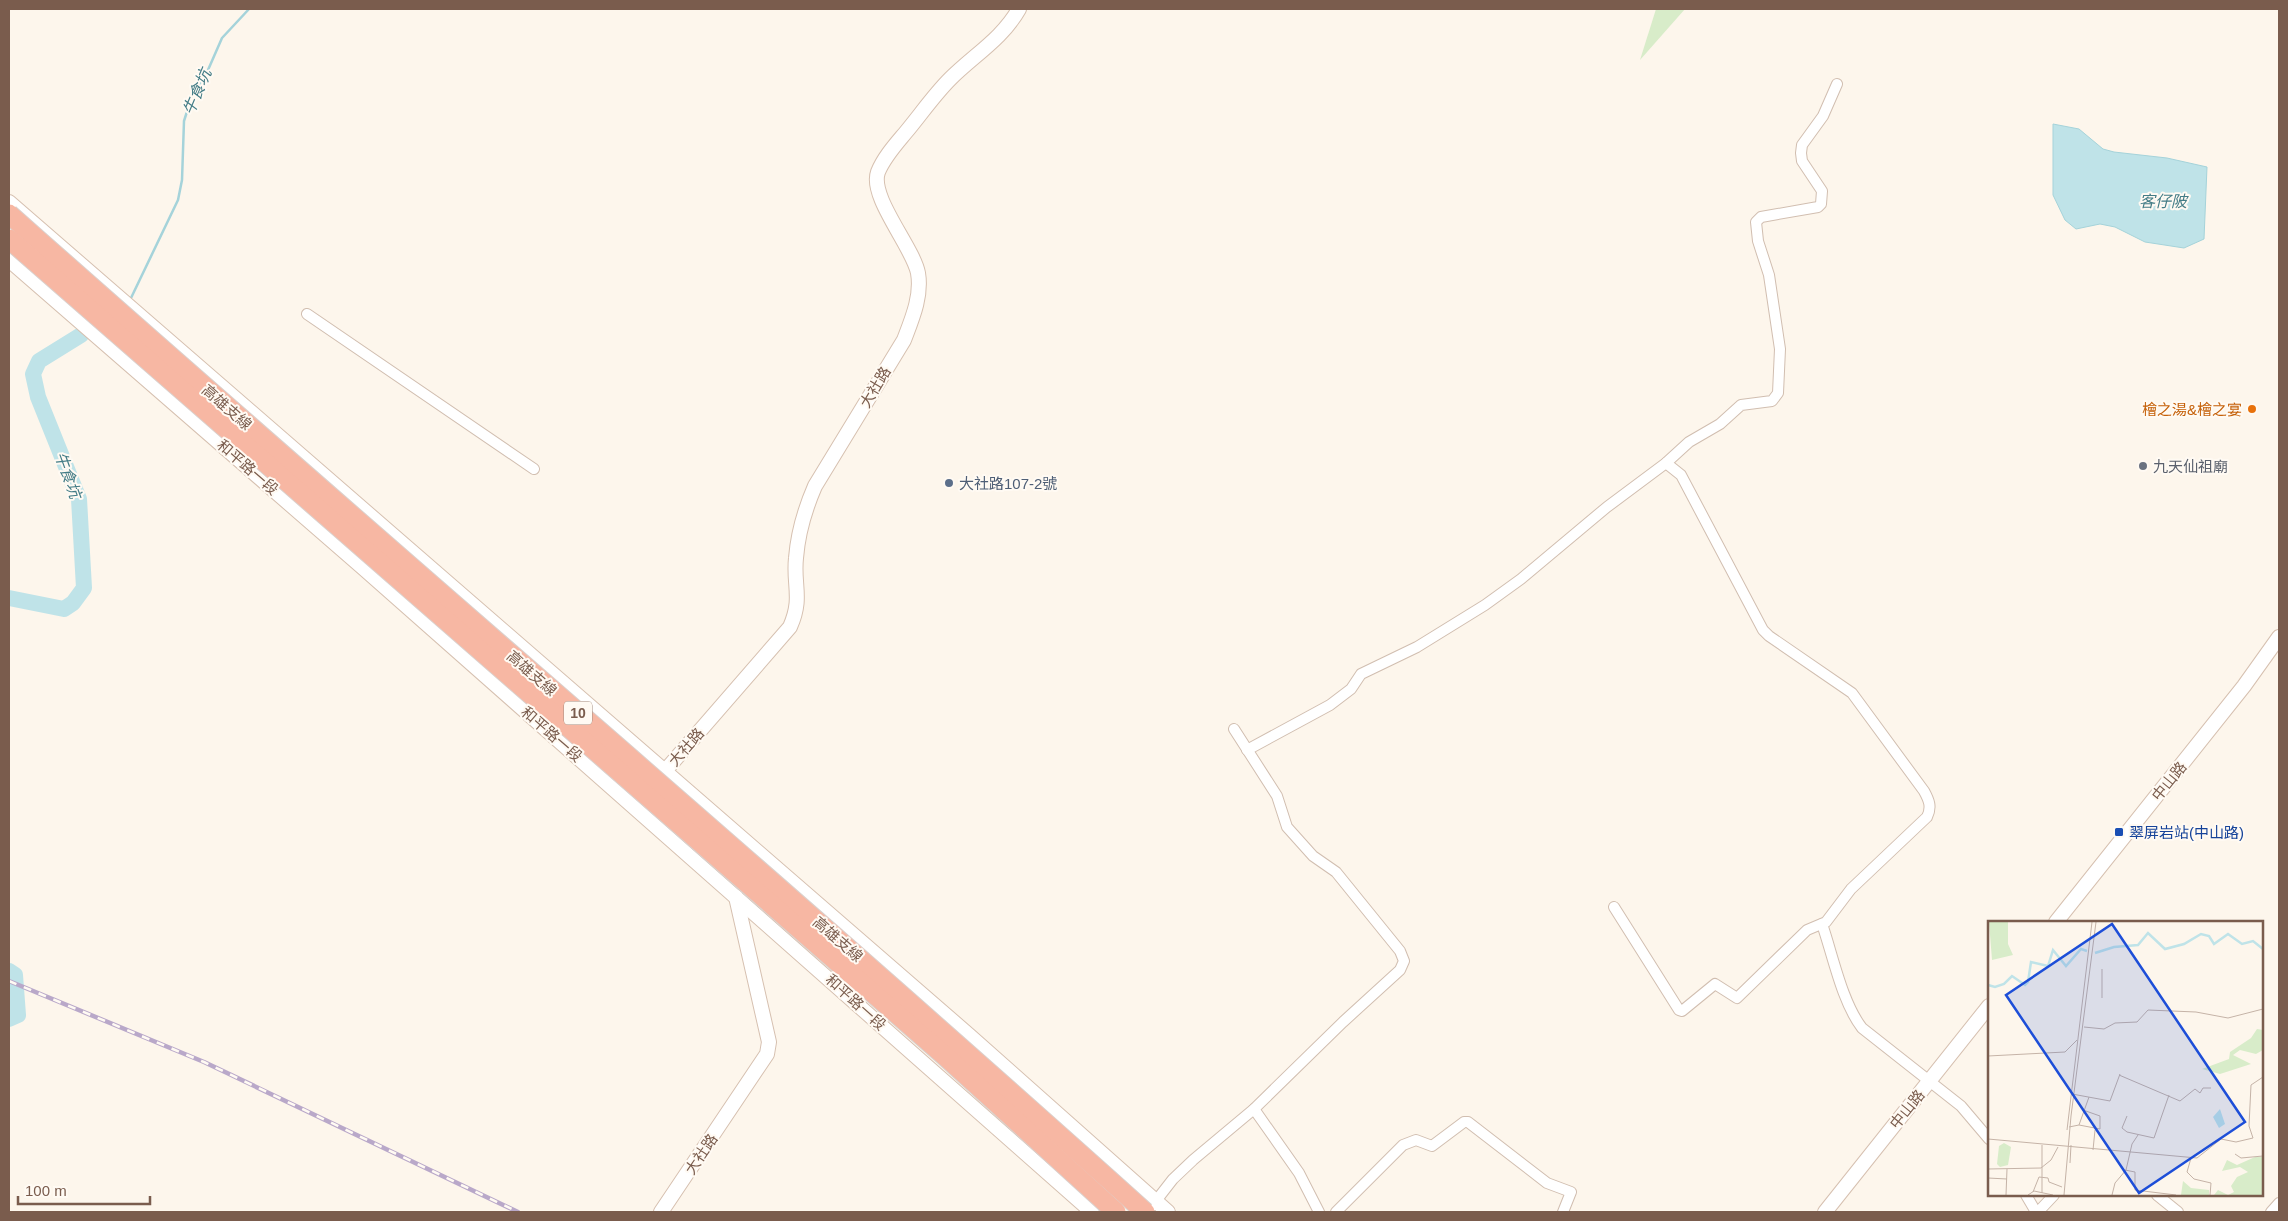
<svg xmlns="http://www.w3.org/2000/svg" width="2288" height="1221" font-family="Helvetica,'Noto Sans TC',sans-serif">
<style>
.green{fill:#d8ecc9}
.water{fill:#bfe3e8;stroke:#a5d3da}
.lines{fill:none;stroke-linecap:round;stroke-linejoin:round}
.stream{stroke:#a5d3da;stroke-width:2.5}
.river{stroke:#bfe3e8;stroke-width:16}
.street-casing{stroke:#d1beb0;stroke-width:12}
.secondary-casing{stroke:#d6c0b0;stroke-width:16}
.street{stroke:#fff;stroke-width:10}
.secondary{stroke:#fff;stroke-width:14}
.rail-casing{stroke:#b9a8c9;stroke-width:4.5}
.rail{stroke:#fffaf3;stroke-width:2.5;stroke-dasharray:8;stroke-linecap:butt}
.highway-bridge-casing{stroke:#dad1cd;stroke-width:21;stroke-linecap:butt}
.highway-bridge{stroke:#f7b7a3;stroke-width:19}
.food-dot{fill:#e8710a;stroke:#fffaf3;stroke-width:2}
.worship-dot{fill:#6b7280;stroke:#fffaf3;stroke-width:2}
.service-dot{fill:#5c6f8a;stroke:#fffaf3;stroke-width:2}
.transit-dot{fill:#1a4fb4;stroke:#fffaf3;stroke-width:2}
.labels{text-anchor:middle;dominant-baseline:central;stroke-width:4;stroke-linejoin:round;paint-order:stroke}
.shield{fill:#fffaf3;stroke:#a28b7f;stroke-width:1}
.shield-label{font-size:14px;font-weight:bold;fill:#7a5c4d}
.street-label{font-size:15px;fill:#7a5c4d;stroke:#fffaf3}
.food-label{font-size:15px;fill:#c56008;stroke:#fffaf3;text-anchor:end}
.worship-label{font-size:15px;fill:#5b616d;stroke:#fffaf3;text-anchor:start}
.service-label{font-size:15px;fill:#4e5e75;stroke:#fffaf3;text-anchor:start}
.transit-label{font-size:15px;fill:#164399;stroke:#fffaf3;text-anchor:start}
.water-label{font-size:16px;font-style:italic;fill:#437c86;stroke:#fffaf3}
.inset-river{fill:none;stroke:#bfe3e8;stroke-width:2.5}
.inset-road{fill:none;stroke:#c5b3a7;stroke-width:1}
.view{fill:#1d4ed8;fill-opacity:0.15;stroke:#1d4ed8;stroke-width:2.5}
.inset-edge{fill:none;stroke:#7a5c4d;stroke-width:2.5}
</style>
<rect width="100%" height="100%" fill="#fdf6ec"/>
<polygon class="green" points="1656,9 1685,9 1640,60"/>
<polygon class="water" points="2053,124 2079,129 2103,149 2114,152 2167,158 2207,167 2204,239 2184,248 2145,242 2115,227 2100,224 2076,229 2065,220 2053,195"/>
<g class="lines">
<polyline class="stream" points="131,298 178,200 182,180 184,121 192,96 208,70 222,38 249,9"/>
<g class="river">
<polyline points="9,598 64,609 73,603 84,588 79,499 38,397 33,374 39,361 81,335"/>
<polyline points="9,971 15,975 18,1015 9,1019"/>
</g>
<g class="street-casing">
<g id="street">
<polyline points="307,314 534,469"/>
<polyline points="1247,750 1330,705 1351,689 1361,674 1417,647 1485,605 1521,579 1607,507 1666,463 1689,442 1720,424 1741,405 1772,401 1778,393 1780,349 1769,275 1758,241 1756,222 1761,217 1818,207 1821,204 1822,191 1802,161 1801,153 1802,145 1823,116 1837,84"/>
<path d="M1614,907l65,103 3,1 33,-27 22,14 70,-68 19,-8 25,-33 76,-72c5,-10 2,-17 -3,-26l-72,-98 -83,-57 -6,-6 -82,-155 -15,-12"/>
<path d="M1822,924c11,32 20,78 40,104l99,78 28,33"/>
<polyline points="1254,1109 1299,1173 1319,1212"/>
<polyline points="2026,1195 2036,1212"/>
<polyline points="2157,1195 2178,1212"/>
<polyline points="1152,1206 1173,1179 1193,1160 1254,1109 1343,1022 1400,970 1404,961 1400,951 1336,872 1313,856 1287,827 1277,796 1234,729"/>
<polyline points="1336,1212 1403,1145 1416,1140 1432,1146 1464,1122 1468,1122 1547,1183 1571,1192 1563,1212"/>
<polyline points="2038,1212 2054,1195"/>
<polyline points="2271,1212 2279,1203"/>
</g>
</g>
<g class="secondary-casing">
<g id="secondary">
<polyline points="9,202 970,1036 1168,1212"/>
<polyline points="9,227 26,243"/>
<polyline points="9,260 362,567 1092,1212"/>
<path d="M665,771l125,-144c13,-29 3,-42 6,-69 2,-25 9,-49 19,-72l89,-146c8,-21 18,-44 14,-67 -5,-26 -49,-76 -40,-101 6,-15 18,-28 28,-40 15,-18 28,-37 44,-53 24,-24 52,-40 69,-70"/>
<polyline points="2056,922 2244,686 2279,637"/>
<polyline points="661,1212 767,1054 769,1042 736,897"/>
<polyline points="1825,1212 1989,1006"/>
</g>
</g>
<use href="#street" class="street"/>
<use href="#secondary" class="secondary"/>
<g class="rail-casing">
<polyline id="rail" points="9,981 204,1062 518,1212"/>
</g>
<use href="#rail" class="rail"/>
<g class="highway-bridge-casing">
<g id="highway-bridge">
<path d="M9,214c377,335 761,661 1136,998"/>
<polyline points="9,239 945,1056 1116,1212"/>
</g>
</g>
<use href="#highway-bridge" class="highway-bridge"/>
</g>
<circle class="food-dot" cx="2252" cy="409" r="5"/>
<circle class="worship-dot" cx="2143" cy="466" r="5"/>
<circle class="service-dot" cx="949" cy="483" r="5"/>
<rect class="transit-dot" x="2114" y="827" width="10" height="10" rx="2.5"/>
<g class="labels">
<rect class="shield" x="564" y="701.5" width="28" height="23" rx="4"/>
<g class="shield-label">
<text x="578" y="713">10</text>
</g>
<g class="street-label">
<text transform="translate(875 387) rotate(-59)">大社路</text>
<text transform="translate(227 407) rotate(41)">高雄支線</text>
<text transform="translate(248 467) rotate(41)">和平路一段</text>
<text transform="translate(532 673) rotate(41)">高雄支線</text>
<text transform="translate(552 734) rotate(41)">和平路一段</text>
<text transform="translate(686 747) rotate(-49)">大社路</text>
<text transform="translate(2169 781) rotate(-51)">中山路</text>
<text transform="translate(838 939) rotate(41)">高雄支線</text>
<text transform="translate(856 1002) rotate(42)">和平路一段</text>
<text transform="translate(1907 1109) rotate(-51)">中山路</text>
<text transform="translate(701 1154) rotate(-56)">大社路</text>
</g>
<g class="food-label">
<text x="2242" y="409">檜之湯&amp;檜之宴</text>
</g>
<g class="worship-label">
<text x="2153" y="466">九天仙祖廟</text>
</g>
<g class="service-label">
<text x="959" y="483">大社路107-2號</text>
</g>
<g class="transit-label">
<text x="2129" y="832">翠屏岩站(中山路)</text>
</g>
<g class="water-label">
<text transform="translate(197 92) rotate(-67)">牛食坑</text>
<text x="2163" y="201">客仔陂</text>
<text transform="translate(68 475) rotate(70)">牛食坑</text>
</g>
</g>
<g transform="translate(1988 921)">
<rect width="275" height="275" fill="#fdf6ec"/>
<path d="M1,1h19v22l5,11 -21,5zM269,108l6,1v20l-7,4 -16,-4 -7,5 18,9 -31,10 -18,-5 27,-10 1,-7 21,-14zM16,222l7,4 -3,18 -8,2 -3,-3 2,-18zM267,236h8v38h-49l4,-5 10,5 6,-3 -3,-6 6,-9 11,-5 -8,-5 -18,4 5,-11 10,5zM195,260l8,7 18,2v5h-28z" fill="#d8ecc9"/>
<path d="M232,188l5,15 -6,4 -6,-11z" fill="#bfe3e8"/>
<path class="inset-river" d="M107,32l19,-6 24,-2 10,-12 17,16 19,-5 17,-10 8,2 5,8 14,-10 14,10 11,-3 10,8M0,64l7,2 9,-3 8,-8 13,9 3,-3 3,-20 17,4 5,-16 13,16 15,-17 6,2"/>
<path class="inset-road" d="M114,77v-29M96,106l20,2 11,-6 22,-1 11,-12 48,2 32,6 35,-9M0,135l77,-4 12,-12M131,154l61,26 15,-12 5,4 3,-5h8M84,173l38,7 10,-27M139,195l-5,12 5,4 27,6 15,-43M91,204l21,4v-13l-17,-6M81,206l10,-2 10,-28M79,209l25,-208M0,218l209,19 24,-19 15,3 17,-4 -4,-12 2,-41 12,-8M105,229l2,-20M247,233l6,4 22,-2M203,237l-4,14 7,7 17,4 -1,12M82,242l1,-18M0,248l53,-1 10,-8 7,-13M137,249l10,2v18l41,5M0,257l19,1M45,271l6,-15 9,1 1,4 13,5M54,272v-48M18,274l1,-26M40,274l6,-4 19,4M76,274l7,-79 25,-194M124,274l3,-12 11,-13 6,-26 6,-9"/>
<path class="view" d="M124,3l133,198 -106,71 -133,-198z"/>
<rect width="275" height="275" class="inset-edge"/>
</g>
<rect width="2288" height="1221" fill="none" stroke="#7a5c4d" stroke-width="20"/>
<path d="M18 1196v8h132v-8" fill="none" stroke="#7a5c4d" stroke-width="2.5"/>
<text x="25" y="1196" font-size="15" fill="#7a5c4d" stroke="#fffaf3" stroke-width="4" paint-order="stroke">100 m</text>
</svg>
